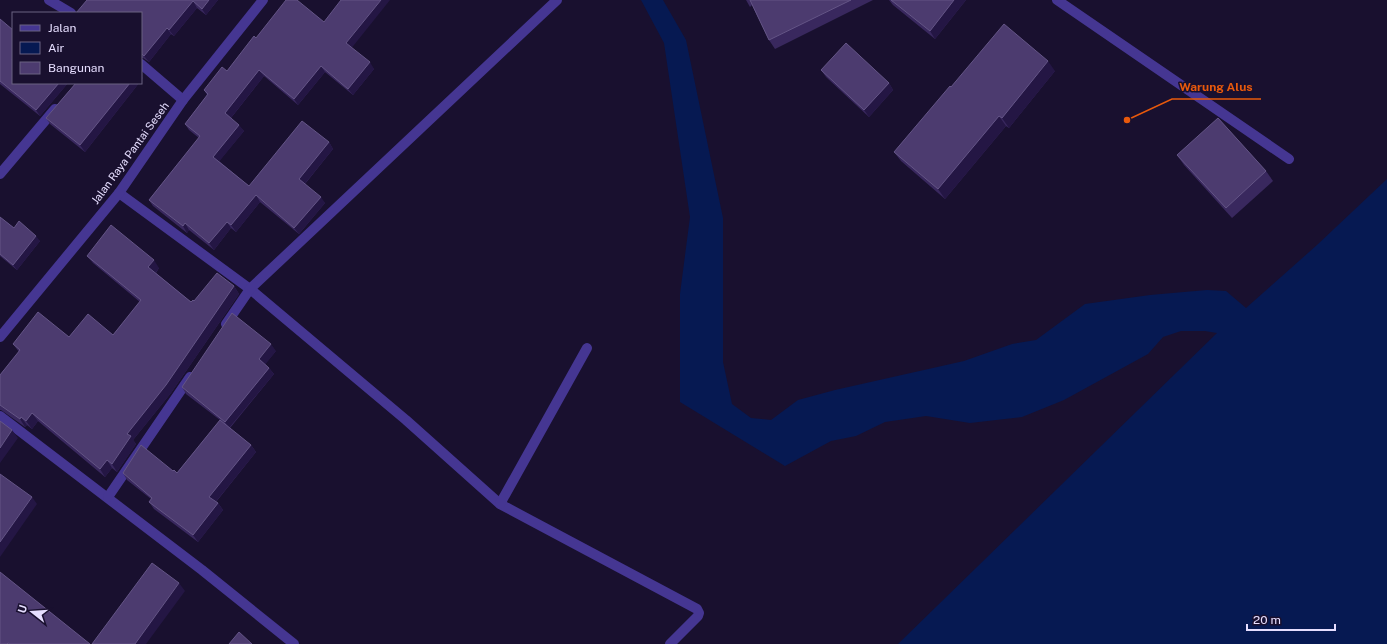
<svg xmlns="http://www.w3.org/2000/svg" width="1387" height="644" font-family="'Public Sans',sans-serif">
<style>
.water{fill:#061952}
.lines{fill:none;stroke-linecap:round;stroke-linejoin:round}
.minor{stroke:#453692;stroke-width:10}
.wall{fill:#39285e}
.shaded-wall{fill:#241644}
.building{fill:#4c3b6f;stroke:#645586}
.labels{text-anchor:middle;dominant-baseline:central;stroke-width:3;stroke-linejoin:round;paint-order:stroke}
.street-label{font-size:11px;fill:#e6deff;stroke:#19102f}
.leader{fill:none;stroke:#e8590c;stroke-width:1.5}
.callout-dot{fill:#e8590c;stroke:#19102f;stroke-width:1.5}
.callout-label{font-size:12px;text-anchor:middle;font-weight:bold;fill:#e8590c;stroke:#19102f;stroke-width:3;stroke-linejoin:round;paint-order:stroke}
</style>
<rect width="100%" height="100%" fill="#19102f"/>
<polygon class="water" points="641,0 663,0 686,40 723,218 723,362 732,404 751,418 771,420 798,400 835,390 964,361 1012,344 1036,340 1085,304 1150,295 1207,290 1226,291 1246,308 1317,245 1387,179 1387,644 898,644 1217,333 1205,331 1181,331 1163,337 1148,354 1064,400 1022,417 970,423 926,416 885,422 856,436 831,441 785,466 680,402 680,294 690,217 664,43"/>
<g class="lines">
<g class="minor">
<polyline points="49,0 71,13"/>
<polyline points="1057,0 1289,159"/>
<polyline points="141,64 183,100"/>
<polyline points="0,174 55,109"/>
<polyline points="119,193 250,289 406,420 500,504 697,609 699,613 698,616 670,644"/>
<polyline points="226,324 250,289 557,0"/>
<polyline points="0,337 119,193 183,100 263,0"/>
<polyline points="0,416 202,570 294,644"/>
<polyline points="108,497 190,377"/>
<polyline points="500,504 587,348"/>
</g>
</g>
<g class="wall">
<polygon points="87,0 218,0 206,15 197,8 174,36 171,34 149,62 143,58 141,58 141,13"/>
<polygon points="746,0 873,0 775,49 769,40 752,5 750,7"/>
<polygon points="889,0 966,0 935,39 893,5"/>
<polygon points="0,19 13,83 68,83 40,116 0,84"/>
<polygon points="256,38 352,48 374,69 353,95 325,72 298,105 264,76 231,118 244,131 219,161 249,186 329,142 333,149 305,184 325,203 299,234 260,202 236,232 231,228 214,250 189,230 187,233 153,206 149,200 199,138 189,130 185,124 207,95 204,90 227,71"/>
<polygon points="821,70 889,83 893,90 869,117 826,77"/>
<polygon points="1055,71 1009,128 1006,126 945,199 901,161 894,152 951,87"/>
<polygon points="76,83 139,83 85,152 50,124 46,118"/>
<polygon points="1177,155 1266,171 1273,181 1232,218 1184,165"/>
<polygon points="0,217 14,228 40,241 17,270 0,256"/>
<polygon points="87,256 159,268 156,273 191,302 234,286 239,294 171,393 133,440 136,444 117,472 112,468 105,477 38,421 32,429 27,425 25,427 1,410 0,410 0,375 19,352 13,344 69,337 113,335 140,302 93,263"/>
<polygon points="276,351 265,364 269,368 274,374 230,428 251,445 256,452 216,502 218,503 223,510 198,542 154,509 149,502 151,499 127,480 123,473 173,471 177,473 220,420 186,394 182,387"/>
</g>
<g class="shaded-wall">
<polygon points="209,0 218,0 206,15 202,9"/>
<polygon points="381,0 390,0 350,50 346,43"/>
<polygon points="954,0 966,0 935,39 930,31"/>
<polygon points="193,1 197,8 174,36 169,30"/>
<polygon points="167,28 171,34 149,62 144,56"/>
<polygon points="1048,61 1055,71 1009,128 1002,118"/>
<polygon points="370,62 374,69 353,95 348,89"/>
<polygon points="321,66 325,72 298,105 294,99"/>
<polygon points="259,70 264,76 230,119 225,113"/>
<polygon points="141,75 143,78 141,81"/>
<polygon points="59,83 68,83 40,116 36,110"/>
<polygon points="130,83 139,83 85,152 80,145"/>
<polygon points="889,83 893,90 869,117 864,110"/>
<polygon points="999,116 1006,126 945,199 938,189"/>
<polygon points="239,125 244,131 218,163 213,157"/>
<polygon points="329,142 333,149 303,186 299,179"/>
<polygon points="256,195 260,202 236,232 231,225"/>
<polygon points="321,197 325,203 299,234 294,228"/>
<polygon points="227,222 231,228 214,250 209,243"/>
<polygon points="185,223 189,230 187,233 183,226"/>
<polygon points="36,236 40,241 17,270 13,265"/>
<polygon points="154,260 159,268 154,275 148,267"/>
<polygon points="234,286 239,294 171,393 133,440 136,444 117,472 112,464 127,434"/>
<polygon points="271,344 276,351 264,366 259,359"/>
<polygon points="269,368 274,374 229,428 225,422"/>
<polygon points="32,413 38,421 32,429 26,421"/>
<polygon points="21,417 27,425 25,427 20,419"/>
<polygon points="12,430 18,438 0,463 0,448"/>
<polygon points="251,445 256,452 214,504 209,497"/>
<polygon points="107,460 112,468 105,477 100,469"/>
<polygon points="32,497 37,504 0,557 0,542"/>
<polygon points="218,503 223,510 198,542 193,535"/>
<polygon points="179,583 185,591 146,644 135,644"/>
</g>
<g class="building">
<polygon points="87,0 209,0 202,9 193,1 169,30 167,28 144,56 141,53 141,13 76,13"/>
<polygon points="286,0 297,0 324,22 341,0 381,0 346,43 370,62 348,89 321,66 294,99 259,70 225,113 239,125 213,157 249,186 302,121 329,142 299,179 321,197 294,228 256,195 231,225 227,222 209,243 185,223 183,226 149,200 200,136 185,124 208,94 204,90 222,67 227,71 254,36 256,38"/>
<polygon points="750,0 851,0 769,40"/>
<polygon points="891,0 954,0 930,31"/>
<polygon points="0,19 13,30 13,58 12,60 13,61 13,83 59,83 36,110 0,81"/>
<polygon points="1004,24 1048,61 1002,118 999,116 938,189 894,152 950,86 951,87"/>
<polygon points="846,43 889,83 864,110 821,70"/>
<polygon points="76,83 130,83 80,145 46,118"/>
<polygon points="1218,118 1266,171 1226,208 1177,155"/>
<polygon points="0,217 14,228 19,221 36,236 13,265 0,254"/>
<polygon points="111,225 154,260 148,267 191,302 193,300 194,301 217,273 234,286 166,385 127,434 131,436 112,464 107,460 100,469 32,413 26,421 21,417 20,419 0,405 0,375 20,350 13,344 38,312 69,337 88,314 113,335 141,300 87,256"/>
<polygon points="232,313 271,344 259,359 269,368 225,422 182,387"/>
<polygon points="220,420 251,445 209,497 218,503 193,535 149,502 152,498 123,473 141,445 173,471 174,470 177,473"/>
<polygon points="0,421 12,430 0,448"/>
<polygon points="0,474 32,497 0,542"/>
<polygon points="152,563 179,583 135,644 92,644"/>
<polygon points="0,572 90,644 10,644 8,643 7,644 0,644"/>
<polygon points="239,632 252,644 229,644"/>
</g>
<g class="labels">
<g class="street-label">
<text transform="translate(130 153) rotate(-54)">Jalan Raya Pantai Seseh</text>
</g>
</g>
<path class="leader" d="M1127 120L1172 99H1261"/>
<circle class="callout-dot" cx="1127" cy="120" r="4"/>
<g class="callout-label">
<text x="1216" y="91">Warung Alus</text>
</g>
<rect x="12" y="12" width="130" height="72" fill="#19102f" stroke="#6b6282"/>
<rect x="20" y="25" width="20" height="6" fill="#453692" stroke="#6b6282"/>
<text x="48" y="32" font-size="12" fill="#e6deff">Jalan</text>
<rect x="20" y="42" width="20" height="12" fill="#061952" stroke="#6b6282"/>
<text x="48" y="52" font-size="12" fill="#e6deff">Air</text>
<rect x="20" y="62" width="20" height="12" fill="#4c3b6f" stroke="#6b6282"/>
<text x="48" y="72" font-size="12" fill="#e6deff">Bangunan</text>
<g transform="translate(32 612) rotate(287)" stroke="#19102f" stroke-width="3" paint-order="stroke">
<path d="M0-3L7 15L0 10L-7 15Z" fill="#e6deff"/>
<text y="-6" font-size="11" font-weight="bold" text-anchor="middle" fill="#e6deff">U</text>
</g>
<path d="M1247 624v6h88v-6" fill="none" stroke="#e6deff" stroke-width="2"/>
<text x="1253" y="624" font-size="12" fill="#e6deff" stroke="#19102f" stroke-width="3" paint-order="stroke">20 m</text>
</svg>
